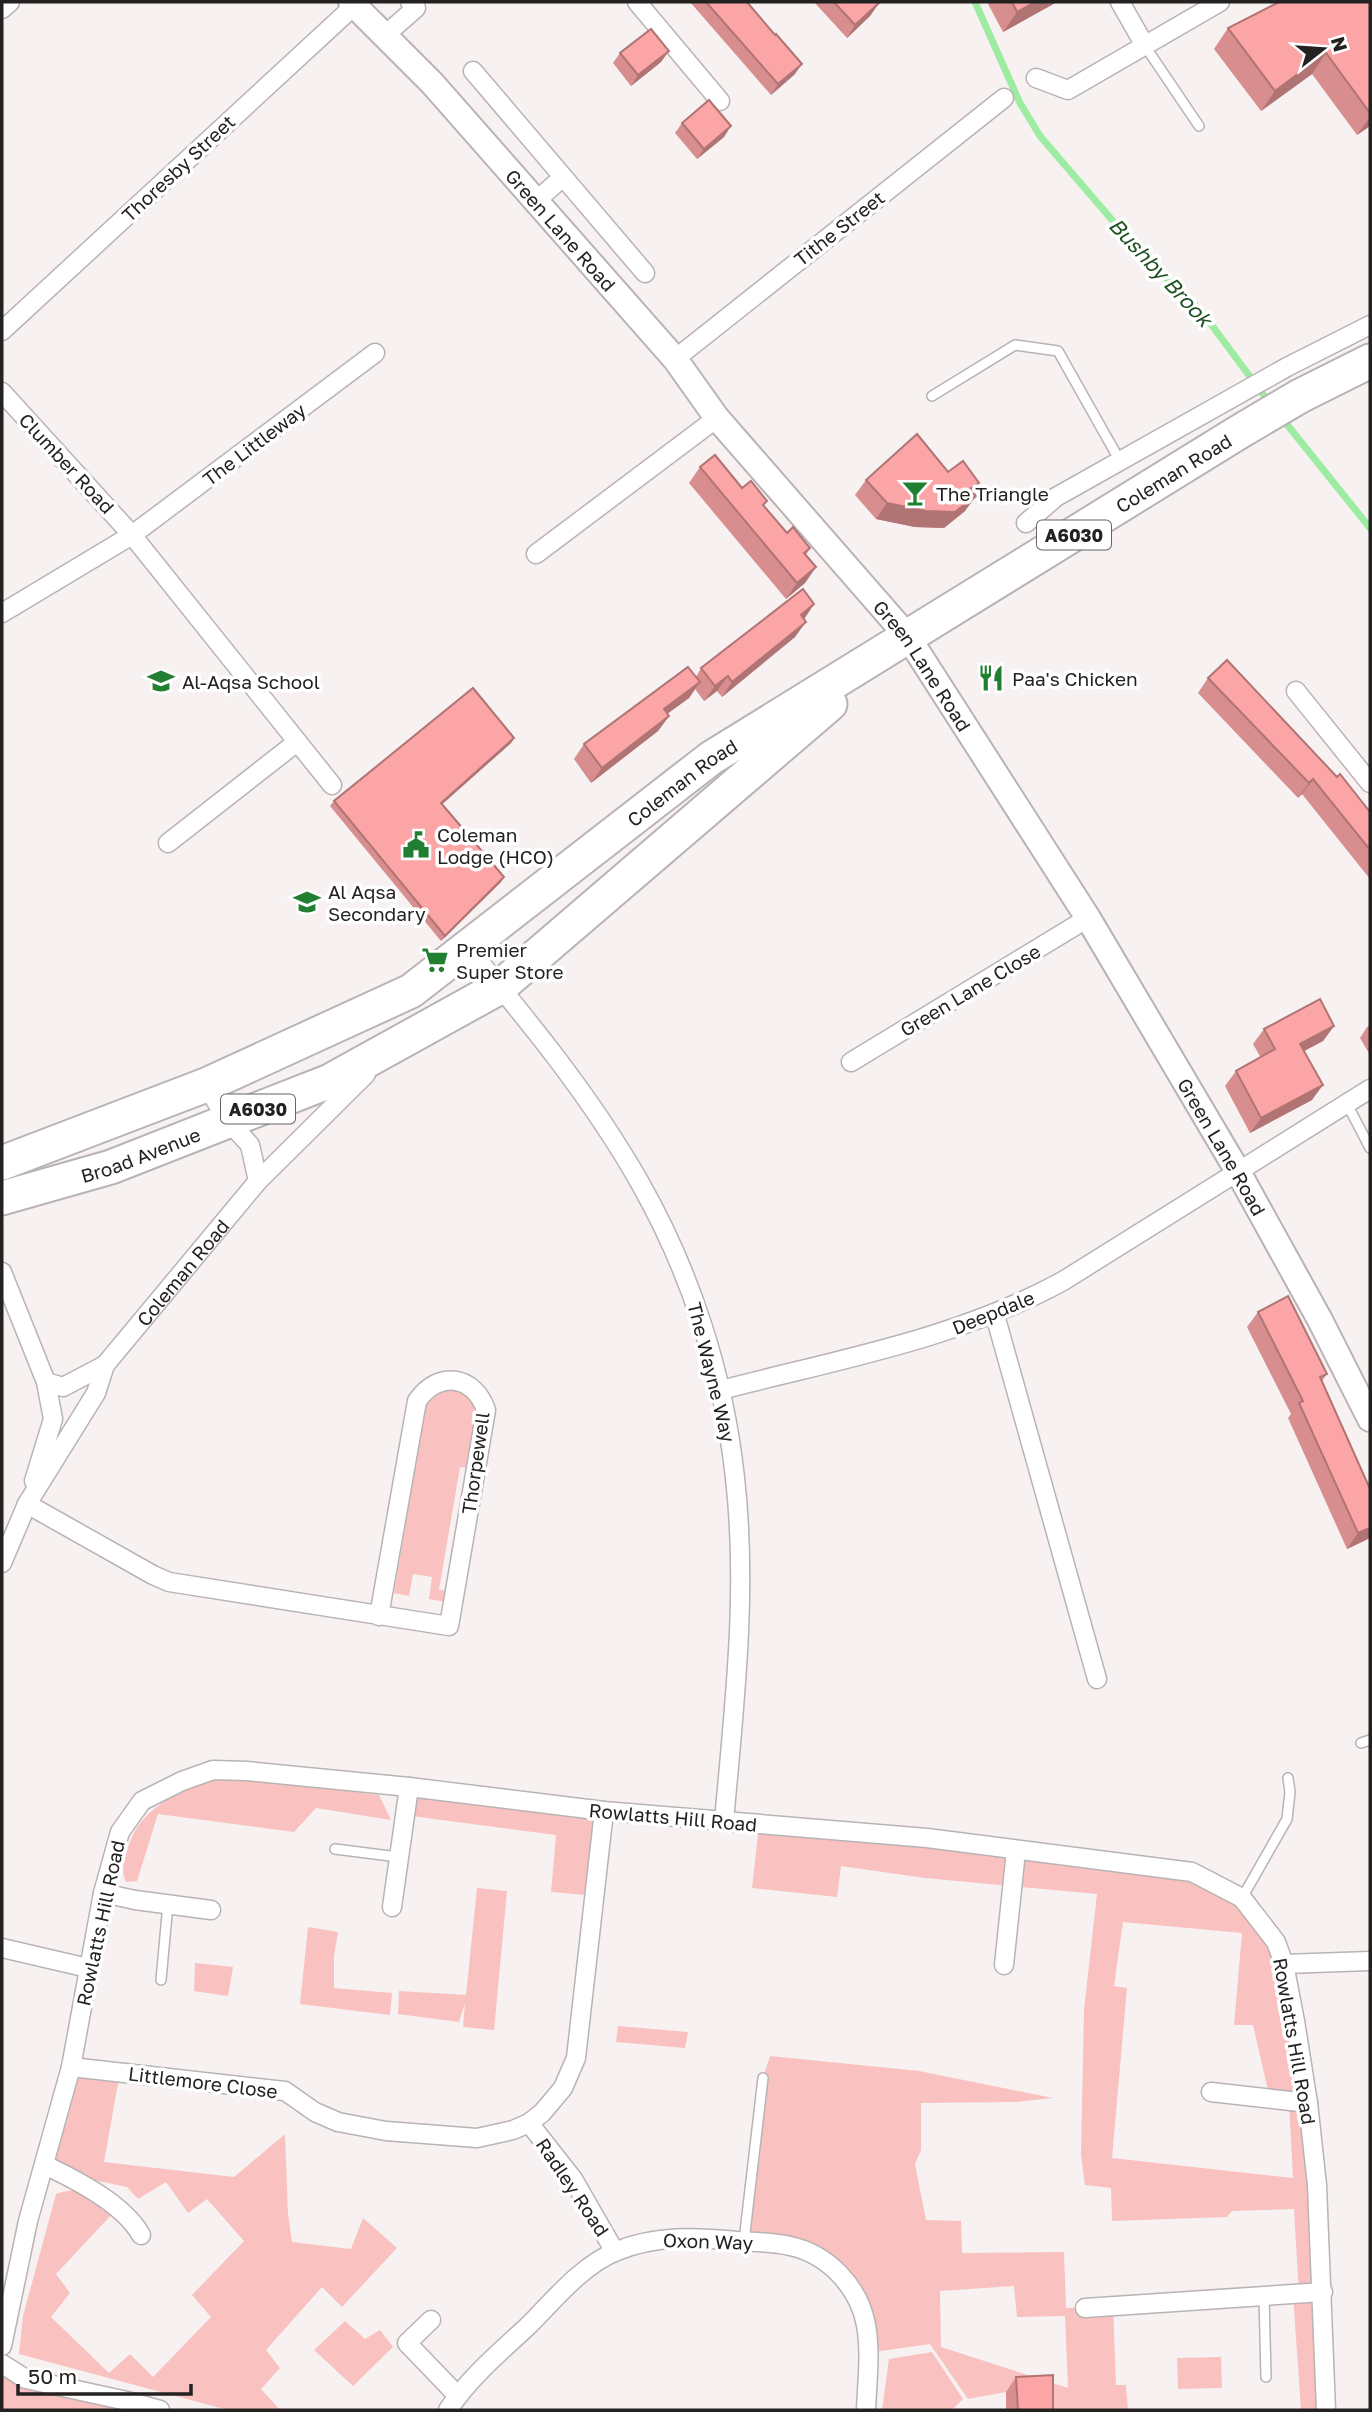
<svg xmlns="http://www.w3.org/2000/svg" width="1372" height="2412" font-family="'Golos Text',sans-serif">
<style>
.green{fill:#f9c2c1;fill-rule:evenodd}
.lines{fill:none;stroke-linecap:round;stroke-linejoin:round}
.stream{stroke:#9deca2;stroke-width:7}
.lane-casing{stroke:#b9b3b3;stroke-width:12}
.street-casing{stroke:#b9b3b3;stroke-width:21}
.secondary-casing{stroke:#b9b3b3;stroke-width:28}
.highway-casing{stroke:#b9b3b3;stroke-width:37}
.lane{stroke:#fff;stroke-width:9}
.street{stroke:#fff;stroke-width:18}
.secondary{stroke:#fff;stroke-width:24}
.highway{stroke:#fff;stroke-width:33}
.wall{fill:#d88e8f}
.shaded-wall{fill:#b07474}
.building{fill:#fba5a6;stroke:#b07474;stroke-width:2}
.labels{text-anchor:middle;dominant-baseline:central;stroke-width:7;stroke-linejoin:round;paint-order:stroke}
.shield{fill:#fff;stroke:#666464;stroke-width:2}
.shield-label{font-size:18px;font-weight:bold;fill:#242121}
.street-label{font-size:19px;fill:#242121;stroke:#fff}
.poi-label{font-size:19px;fill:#242121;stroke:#fff;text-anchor:start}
.water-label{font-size:21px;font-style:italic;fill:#1d5223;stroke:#fff}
</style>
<rect width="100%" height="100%" fill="#f7f1f1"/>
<g class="green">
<path d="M447,1389c45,1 27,51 22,79l-9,-1 -21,123 9,1 -2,11 -17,-3 3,-22 -19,-3 -4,22 -15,-3 32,-190 12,-11z"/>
<path d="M218,1778l34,1 127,16 12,25 -75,-12 -22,24 -136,-18 -21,67 -11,1c-5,-12 -3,-19 1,-31 12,-45 51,-58 91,-73z"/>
<polygon points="409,1787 604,1811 592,1839 586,1895 551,1892 556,1835 404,1815"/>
<path d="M759,1825l433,47 50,26 34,44 32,161 18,307h-25l-8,-115 6,-1 -5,-85 -62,2 -5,6 -115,4 -1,-33 -26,-3 -4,-30 3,-145 13,-116 -172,-16 -84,-12 -4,31 -85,-9zM1123,1922l119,11 -8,92h19l17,74 19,3 4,76 -181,-20 15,-170 -13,-2z"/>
<polygon points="477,1888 507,1891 494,2030 463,2027 465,2003 459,2022 398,2014 399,1991 466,1995"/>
<polygon points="308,1927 338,1932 334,1956 334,1988 392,1993 390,2015 300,2004"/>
<polygon points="195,1963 233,1967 228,1996 194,1991"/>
<polygon points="618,2026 688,2032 685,2048 616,2042"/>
<path d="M770,2056l149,15 134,27 -38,4 -94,1v47l-6,14 11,56 35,1 1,32 102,-1 2,56 47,-2 3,79h10l2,25h-86l-36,-18 -38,7 -38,-55 -63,9 -1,-28 -37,-61 -85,-23 19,-163zM1014,2286l3,31 48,-1 3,72 -127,-41 -1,-56z"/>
<path d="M70,2069l50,3 -16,90 130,15 51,-43 3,80 4,28 59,7 12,-31 34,30 -55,59 -20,-20 -56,63 14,18 -19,21 19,21h-52l-209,-56 4,-38 33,-122c28,-9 36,1 58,18l-58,62 14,19 -19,24 58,56 21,-19 23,23 58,-60 -19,-22 52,-54 -37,-42 -19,14 -22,-31 -28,17 -11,-12 -52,-11 -30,-11z"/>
<polygon points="345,2321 365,2339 380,2330 393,2347 353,2386 314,2350"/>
<polygon points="932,2352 963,2399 952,2410 882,2410 889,2359"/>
<polygon points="1221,2357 1222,2388 1178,2389 1177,2358"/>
<polygon points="2,2364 144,2410 2,2410"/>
</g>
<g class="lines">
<g class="stream">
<polyline points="975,2 1020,103 1040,136 1143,256 1202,312 1271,405"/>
<polyline points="1281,417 1370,528"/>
</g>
<g class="lane-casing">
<g id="lane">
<polyline points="1145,46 1199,126"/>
<polyline points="932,396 1015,345 1058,351 1120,461"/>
<polyline points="1347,1104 1370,1148"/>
<polyline points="1361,1743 1370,1740"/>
<polyline points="335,1849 398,1857"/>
<polyline points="1242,1898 1287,1819 1290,1792 1288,1778"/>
<polyline points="161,1980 168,1904"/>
<polyline points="744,2241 763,2078"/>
<polyline points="1264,2296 1266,2377"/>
</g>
</g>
<g class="street-casing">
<g id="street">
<polyline points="637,2 720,101"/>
<polyline points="1120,2 1144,44"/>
<polyline points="2,9 10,2"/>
<polyline points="384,36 416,8 410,2"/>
<polyline points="473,71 645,273"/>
<polyline points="1036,78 1068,90 1220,2"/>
<polyline points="536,201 563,177"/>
<polyline points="2,331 354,6"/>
<polyline points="675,359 1004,98"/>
<polyline points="2,392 132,535 332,785"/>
<polyline points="1026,523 1056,497 1287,367 1370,325"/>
<polyline points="536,554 717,418"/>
<polyline points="2,613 132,535 375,353"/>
<polyline points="1296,691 1370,783"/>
<polyline points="168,843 297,742"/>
<path d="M468,948c62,75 124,150 172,235 51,90 84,192 95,295 13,114 -1,230 -11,343"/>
<polyline points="851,1062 1088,918"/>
<polyline points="206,1085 228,1121 250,1145 258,1181"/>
<polyline points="2,1272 46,1382 53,1419 34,1481"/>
<polyline points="995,1315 1097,1679"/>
<polyline points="46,1382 63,1387 105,1365"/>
<path d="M721,1390c115,-30 236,-51 342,-109l307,-192"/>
<path d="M27,1504l126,71 16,7 280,44 37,-216c-12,-35 -48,-40 -69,-9l-38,215"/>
<path id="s1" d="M2,1563l25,-59 69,-111 9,-28 153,-184 108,-107"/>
<polyline points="103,1893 135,1900 211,1910"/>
<polyline points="392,1907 409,1787"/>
<polyline points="2,1948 88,1968"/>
<polyline points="1284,1964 1370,1961"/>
<polyline points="1004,1965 1016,1851"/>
<polyline points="71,2067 285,2091 315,2112 338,2122 386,2131 477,2138 513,2130 529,2123 542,2113 563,2088 576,2058 604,1811"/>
<polyline points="1211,2092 1308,2103"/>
<polyline points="529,2123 573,2179 615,2252"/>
<path d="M45,2165c31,15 79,39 96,70"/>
<polyline points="1085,2308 1323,2292"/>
<polyline points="431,2320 407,2343 458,2396"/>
<polyline points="2,2346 28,2221 71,2067 103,1893 120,1832 142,1801 182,1781 213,1770 247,1771 409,1787 604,1811 927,1838 1192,1872 1242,1898 1276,1942 1284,1964 1295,2021 1308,2103 1317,2185 1326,2410"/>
<polyline points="2,2364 26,2379 127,2401 160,2410"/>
<path d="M448,2410c21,-32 52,-58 80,-84 26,-26 54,-61 89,-75 39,-16 79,-14 120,-10 18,1 36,1 53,5 38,8 69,41 76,79 5,28 1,58 0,85"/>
</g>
</g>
<g class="secondary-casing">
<g id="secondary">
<path id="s2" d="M351,2l81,81 243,276 42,59 191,219 180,281 149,252 83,150 50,99"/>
</g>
</g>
<g class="highway-casing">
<g id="highway">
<path id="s3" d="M2,1163l204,-78 205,-94 300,-233 528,-326 61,-36 70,-35"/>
<path id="s4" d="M2,1198l109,-31 219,-86 170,-94 330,-283"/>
</g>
</g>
<use href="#lane" class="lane"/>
<use href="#street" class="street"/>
<use href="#secondary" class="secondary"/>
<use href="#highway" class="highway"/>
</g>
<g class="wall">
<polygon points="690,2 747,2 795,74 771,95"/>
<polygon points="814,2 877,2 879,3 870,16 847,38"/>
<polygon points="987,2 1057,2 1003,32"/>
<polygon points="1370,2 1370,126 1357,135 1312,74 1261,111 1214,49 1228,28"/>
<polygon points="620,53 661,62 631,86 613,63"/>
<polygon points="682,123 724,137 697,159 675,133"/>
<polygon points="700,467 742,488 764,506 787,533 810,548 806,555 816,567 805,583 786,599 689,483"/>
<polygon points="948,472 973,492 965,511 944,528 915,527 876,519 855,495 866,480"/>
<polygon points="814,604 804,619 795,637 722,697 717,691 704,701 695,689 689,698 667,714 669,716 658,731 591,783 574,759 584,744 696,677 701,668"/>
<polygon points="1208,678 1370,812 1370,879 1302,794 1298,798 1198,693"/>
<polygon points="514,738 511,743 442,804 501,882 441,941 330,806 334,801"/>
<polygon points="1370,1025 1370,1055 1360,1038 1367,1027"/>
<polygon points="1334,1026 1323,1041 1304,1051 1312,1100 1250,1133 1225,1086 1236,1071 1261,1058 1253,1044 1264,1029"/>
<polygon points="1258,1312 1327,1374 1322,1381 1370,1538 1347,1549 1288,1418 1291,1414 1247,1327"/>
<polygon points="1016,2377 1053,2410 1006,2410 1006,2392"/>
</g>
<g class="shaded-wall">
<polygon points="1035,2 1057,2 1003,32 1017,12"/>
<polygon points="879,3 870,16 847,38 855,25"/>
<polygon points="669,51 661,62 631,86 638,75"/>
<polygon points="1326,53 1312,74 1261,111 1275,91"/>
<polygon points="802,64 795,74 771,95 778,84"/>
<polygon points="1370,117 1370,126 1357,135"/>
<polygon points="731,126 724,137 697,159 704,149"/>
<polygon points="976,496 965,511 944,528 915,527 876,519 887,503"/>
<polygon points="816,567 805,583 786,599 797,583"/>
<polygon points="814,604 804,619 801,615"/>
<polygon points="806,622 795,637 722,697 732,682"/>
<polygon points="728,676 717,691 704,701 715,686"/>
<polygon points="700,682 689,698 653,724 664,709"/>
<polygon points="669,716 658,731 591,783 602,768"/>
<polygon points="514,738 511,743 438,808 441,803"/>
<polygon points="1313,779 1302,794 1298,798 1309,783"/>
<polygon points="504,877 501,882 441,941 445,936"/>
<polygon points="1334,1026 1323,1041 1289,1059 1300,1044"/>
<polygon points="1323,1085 1312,1100 1250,1133 1261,1118"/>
<polygon points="1370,1528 1370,1538 1347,1549 1358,1533"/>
</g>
<g class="building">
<polygon points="706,2 747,2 775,35 776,34 802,64 778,84"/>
<polygon points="834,2 877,2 879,3 855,25"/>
<polygon points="1012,2 1035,2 1017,12"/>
<polygon points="1279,2 1370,2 1370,113 1326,53 1275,91 1228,28"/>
<polygon points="651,29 669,51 638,75 620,53"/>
<polygon points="709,100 731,126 704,149 682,123"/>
<polygon points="917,434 948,472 963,461 979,483 970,489 976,496 955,512 926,511 887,503 866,480"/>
<polygon points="715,455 742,488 751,481 767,501 763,505 787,533 793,527 810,548 804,553 816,567 797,583 700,467"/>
<polygon points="803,589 814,604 801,615 806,622 732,682 728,676 715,686 701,668"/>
<polygon points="1227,660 1337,777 1340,774 1370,812 1370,850 1313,779 1309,783 1208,678"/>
<polygon points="688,667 700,682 664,709 669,716 602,768 584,744"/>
<polygon points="473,688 514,738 441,803 504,877 445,936 334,801"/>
<polygon points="1320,999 1334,1026 1300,1044 1323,1085 1261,1118 1236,1071 1275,1049 1264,1029"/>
<polygon points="1288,1296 1327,1374 1320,1377 1370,1489 1370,1528 1358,1533 1299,1403 1303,1401 1258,1312"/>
<polygon points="1053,2375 1053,2410 1018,2410 1016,2377"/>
</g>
<defs>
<g id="bar-bare" transform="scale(2.1)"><path d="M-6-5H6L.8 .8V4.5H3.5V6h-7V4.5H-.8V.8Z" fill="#217f31" stroke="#fff" stroke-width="2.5" paint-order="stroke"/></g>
<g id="restaurant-bare" transform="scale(2.1)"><path d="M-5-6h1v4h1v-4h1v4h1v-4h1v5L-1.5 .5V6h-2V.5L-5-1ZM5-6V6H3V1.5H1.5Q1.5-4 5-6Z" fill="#217f31" stroke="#fff" stroke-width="2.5" paint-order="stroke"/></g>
<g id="school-bare" transform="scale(2.1)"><path d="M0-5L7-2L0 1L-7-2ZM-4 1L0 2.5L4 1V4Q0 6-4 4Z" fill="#217f31" stroke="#fff" stroke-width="2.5" paint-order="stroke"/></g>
<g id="civic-bare" transform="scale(2.1)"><path d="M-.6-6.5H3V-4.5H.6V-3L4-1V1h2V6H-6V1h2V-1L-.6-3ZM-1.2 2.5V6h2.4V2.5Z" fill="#217f31" stroke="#fff" stroke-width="2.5" paint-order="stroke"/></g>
<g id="supermarket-bare" transform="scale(2.1)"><path d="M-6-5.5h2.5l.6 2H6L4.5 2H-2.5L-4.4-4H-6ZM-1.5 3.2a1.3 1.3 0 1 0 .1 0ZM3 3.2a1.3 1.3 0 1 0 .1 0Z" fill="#217f31" stroke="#fff" stroke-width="2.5" paint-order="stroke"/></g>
</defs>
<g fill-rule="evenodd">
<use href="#bar-bare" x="915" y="493"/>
<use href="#restaurant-bare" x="991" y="678"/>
<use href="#school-bare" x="161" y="681"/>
<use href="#civic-bare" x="416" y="845"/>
<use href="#school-bare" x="307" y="902"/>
<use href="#supermarket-bare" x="435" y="960"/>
</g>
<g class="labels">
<g class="shield">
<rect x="1037" y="520.5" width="74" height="29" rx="5"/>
<rect x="221" y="1094.5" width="74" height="29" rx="5"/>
</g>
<g class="shield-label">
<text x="1074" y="535">A6030</text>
<text x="258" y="1109">A6030</text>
</g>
<g class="street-label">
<text transform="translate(178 168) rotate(-43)">Thoresby Street</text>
<text transform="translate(839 228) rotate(-38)">Tithe Street</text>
<text stroke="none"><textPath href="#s2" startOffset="310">Green Lane Road</textPath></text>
<text transform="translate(254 444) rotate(-37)">The Littleway</text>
<text transform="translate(67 463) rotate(47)">Clumber Road</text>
<text stroke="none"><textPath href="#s3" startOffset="1367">Coleman Road</textPath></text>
<text stroke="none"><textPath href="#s2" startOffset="877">Green Lane Road</textPath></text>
<text stroke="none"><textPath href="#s3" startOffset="786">Coleman Road</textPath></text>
<text transform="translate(970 990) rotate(-31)">Green Lane Close</text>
<text stroke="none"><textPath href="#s2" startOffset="1444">Green Lane Road</textPath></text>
<text stroke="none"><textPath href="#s4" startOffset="145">Broad Avenue</textPath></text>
<text stroke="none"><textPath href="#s1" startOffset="345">Coleman Road</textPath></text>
<text transform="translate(993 1312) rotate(-22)">Deepdale</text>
<text transform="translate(712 1372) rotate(76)">The Wayne Way</text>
<text transform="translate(475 1463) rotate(-82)">Thorpewell</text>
<text transform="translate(673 1817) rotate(5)">Rowlatts Hill Road</text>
<text transform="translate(100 1923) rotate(-78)">Rowlatts Hill Road</text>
<text transform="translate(1295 2041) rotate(80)">Rowlatts Hill Road</text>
<text transform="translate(203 2082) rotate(7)">Littlemore Close</text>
<text transform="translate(573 2187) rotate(56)">Radley Road</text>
<text transform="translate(708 2241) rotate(2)">Oxon Way</text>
</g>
<g class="poi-label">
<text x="936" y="493">The Triangle</text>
<text x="1012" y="678">Paa's Chicken</text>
<text x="182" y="681">Al-Aqsa School</text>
<text x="437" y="834">Coleman<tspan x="437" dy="22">Lodge (HCO)</tspan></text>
<text x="328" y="891">Al Aqsa<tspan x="328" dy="22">Secondary</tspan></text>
<text x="456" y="949">Premier<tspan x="456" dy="22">Super Store</tspan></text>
</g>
<g class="water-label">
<text transform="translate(1161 272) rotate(47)">Bushby Brook</text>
</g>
</g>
<rect width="1372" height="2412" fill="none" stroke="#242121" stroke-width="7"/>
<g transform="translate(1323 49) rotate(73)" stroke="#ffffff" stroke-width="5" paint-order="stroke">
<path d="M0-5L12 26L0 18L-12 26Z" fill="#242121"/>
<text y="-10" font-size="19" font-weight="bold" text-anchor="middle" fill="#242121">N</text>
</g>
<path d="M18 2384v10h173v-10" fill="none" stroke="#242121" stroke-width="3.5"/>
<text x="28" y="2384" font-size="21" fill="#242121" stroke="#ffffff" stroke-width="5" paint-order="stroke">50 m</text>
</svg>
